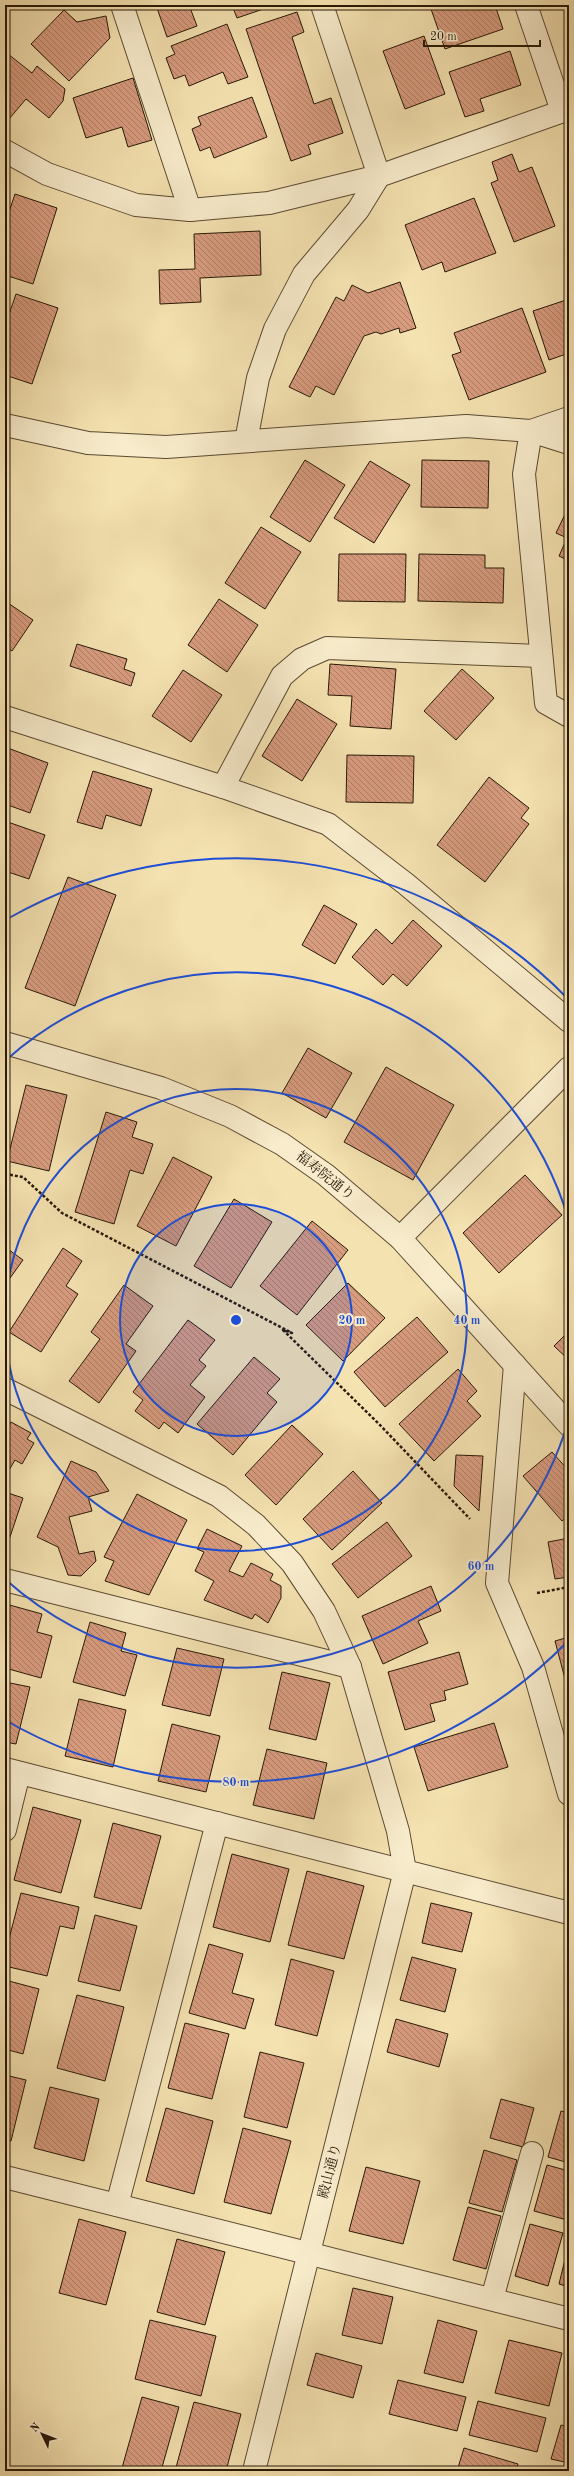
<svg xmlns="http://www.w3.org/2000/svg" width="574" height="2476" font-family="'Old Standard TT','Noto Serif JP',serif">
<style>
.building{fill:url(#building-back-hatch);stroke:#271806}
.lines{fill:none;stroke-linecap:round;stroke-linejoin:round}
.minor-casing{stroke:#5a4a31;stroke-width:24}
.path{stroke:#271806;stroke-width:2.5;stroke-dasharray:3 2;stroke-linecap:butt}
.minor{stroke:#f8eccc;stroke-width:22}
.ring{fill:none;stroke:#1d4ed8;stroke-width:2}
.labels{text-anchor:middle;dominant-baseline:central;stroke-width:4;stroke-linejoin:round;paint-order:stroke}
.street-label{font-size:14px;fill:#271806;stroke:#f8eccc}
.centre{fill:#1d4ed8;stroke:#f8eccc;stroke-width:2}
.ring-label{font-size:12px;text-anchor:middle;font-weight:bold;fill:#1d4ed8;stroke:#f8eccc;stroke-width:4;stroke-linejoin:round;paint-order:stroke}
</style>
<defs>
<pattern id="building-back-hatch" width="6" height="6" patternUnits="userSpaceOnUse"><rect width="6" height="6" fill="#d89c7f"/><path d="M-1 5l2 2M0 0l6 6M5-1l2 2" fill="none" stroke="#af7e66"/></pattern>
</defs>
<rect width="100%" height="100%" fill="#f5e2b1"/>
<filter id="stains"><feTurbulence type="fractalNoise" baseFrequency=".005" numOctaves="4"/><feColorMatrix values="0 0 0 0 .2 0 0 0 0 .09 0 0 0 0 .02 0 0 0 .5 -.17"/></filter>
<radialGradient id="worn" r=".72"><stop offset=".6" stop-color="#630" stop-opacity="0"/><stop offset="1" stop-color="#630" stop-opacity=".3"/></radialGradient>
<g class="building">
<polygon points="156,5 189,5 197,26 167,37"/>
<polygon points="232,5 275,5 237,18"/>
<polygon points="442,5 495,5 503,29 445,49 431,9"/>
<polygon points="64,10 77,22 106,16 110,38 69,81 31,44"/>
<polygon points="297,12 304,32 292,37 314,104 331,98 343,133 308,145 311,154 291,161 246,29"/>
<polygon points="227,24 248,77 228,84 223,72 189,86 185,75 174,79 166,58 175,54 171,46"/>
<polygon points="424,36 445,94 405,109 383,51"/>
<polygon points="510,51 521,85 480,99 484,111 465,117 449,72"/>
<polygon points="8,54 32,73 37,66 65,89 63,101 49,118 26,99 9,119 5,116 5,58"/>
<polygon points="133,78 152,140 128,147 122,127 86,138 73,98"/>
<polygon points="252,97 267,137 214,158 210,147 200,151 192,129 201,125 198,117"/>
<polygon points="512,154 519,172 532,167 555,226 514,242 491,183 498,180 492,162"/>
<polygon points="15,194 57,208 33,284 5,275 5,224"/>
<polygon points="474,198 496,253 445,272 442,262 422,270 405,225"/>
<polygon points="260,231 261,275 200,278 201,302 160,304 159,270 195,269 194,234"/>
<polygon points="400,282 416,328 400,333 399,328 381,334 376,332 364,336 334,395 316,386 310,397 289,387 336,297 344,301 352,285 368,293"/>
<polygon points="16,294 58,308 32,384 5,375 5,326"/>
<polygon points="569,299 569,353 549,360 533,311"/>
<polygon points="522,308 546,372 469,400 452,355 461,352 454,333"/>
<polygon points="305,460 345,485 310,542 270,517"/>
<polygon points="422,460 489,461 488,508 421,507"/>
<polygon points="370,461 410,485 374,543 334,518"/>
<polygon points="569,506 569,561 559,556 567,538 556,533"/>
<polygon points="261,527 301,552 265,609 225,583"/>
<polygon points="339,554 406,554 405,602 338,601"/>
<polygon points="419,554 485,555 485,568 504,568 503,603 418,601"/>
<polygon points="219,599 258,625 227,672 188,645"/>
<polygon points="5,601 33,620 12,651 5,646"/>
<polygon points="77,644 127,659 124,669 135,673 131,686 70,666"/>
<polygon points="330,664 396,669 391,729 350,726 352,696 328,695"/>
<polygon points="462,669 494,698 456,740 424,711"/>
<polygon points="183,670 222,695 191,742 152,716"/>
<polygon points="297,699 337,724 302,781 262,756"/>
<polygon points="5,747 48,763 30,813 5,804"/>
<polygon points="347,755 414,756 413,803 346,802"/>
<polygon points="93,771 152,789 141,826 106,815 102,829 77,822"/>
<polygon points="489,777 529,808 521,818 529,824 485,882 437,845"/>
<polygon points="5,821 45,835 29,879 5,871"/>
<polygon points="68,877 116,895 75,1006 25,988"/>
<polygon points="324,905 357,924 335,964 302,945"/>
<polygon points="413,920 442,946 407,986 393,974 383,985 352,957 376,929 392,944"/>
<polygon points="308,1048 352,1073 326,1118 282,1093"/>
<polygon points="386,1067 454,1105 413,1180 344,1142"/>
<polygon points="26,1085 67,1095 49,1171 7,1161"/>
<polygon points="106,1112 137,1122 132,1137 153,1144 143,1174 130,1170 114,1224 75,1212"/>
<polygon points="173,1157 212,1177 176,1246 137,1226"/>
<polygon points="525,1175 562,1215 499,1273 463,1233"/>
<polygon points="234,1199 272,1222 231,1288 194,1266"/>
<polygon points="312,1221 348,1250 297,1315 260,1286"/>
<polygon points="5,1247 23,1260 5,1285"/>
<polygon points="63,1248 82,1261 66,1286 78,1294 41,1352 9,1332"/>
<polygon points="348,1283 385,1318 343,1361 306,1325"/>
<polygon points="124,1285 153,1306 126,1344 136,1351 99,1403 69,1381 100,1339 91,1332"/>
<polygon points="417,1317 448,1352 385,1407 354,1372"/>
<polygon points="188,1320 215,1340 199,1360 206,1366 190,1385 205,1397 178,1433 164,1422 159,1429 135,1411 143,1400 133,1392"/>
<polygon points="569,1331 569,1360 554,1346"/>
<polygon points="254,1357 280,1379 267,1393 277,1402 233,1455 197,1424"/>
<polygon points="458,1369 477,1391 467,1401 481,1416 434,1461 399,1424"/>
<polygon points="11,1422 31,1433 27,1439 34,1443 22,1464 15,1460 5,1477 5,1434"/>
<polygon points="292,1425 323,1454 276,1505 245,1475"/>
<polygon points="552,1452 569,1471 569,1515 562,1521 523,1476"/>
<polygon points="456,1455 483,1456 479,1511 454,1486"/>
<polygon points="71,1461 96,1472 109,1491 88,1497 92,1511 69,1517 79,1554 94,1551 96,1561 81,1576 68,1575 58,1547 37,1537"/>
<polygon points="353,1471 382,1503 332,1550 303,1519"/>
<polygon points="5,1492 23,1498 7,1546 5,1545"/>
<polygon points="137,1494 187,1520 149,1595 105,1581 114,1561 104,1557"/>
<polygon points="387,1522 412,1556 358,1598 332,1564"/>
<polygon points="207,1529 242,1546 229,1571 243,1577 251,1563 273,1574 270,1580 281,1586 281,1598 268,1623 255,1614 252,1619 204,1600 214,1581 195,1571 204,1552 197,1549"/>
<polygon points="569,1538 569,1577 555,1579 548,1542"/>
<polygon points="431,1586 441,1611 418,1621 428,1643 383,1664 362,1616"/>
<polygon points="6,1604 42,1614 37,1632 52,1636 41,1678 5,1668"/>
<polygon points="90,1622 126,1633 121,1651 137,1655 125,1696 73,1682"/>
<polygon points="569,1637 569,1694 555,1641"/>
<polygon points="177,1648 224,1659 210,1716 162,1705"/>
<polygon points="459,1652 468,1684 444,1691 446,1700 430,1704 435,1721 405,1730 388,1672"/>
<polygon points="282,1672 330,1683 316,1740 269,1729"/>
<polygon points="5,1682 30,1687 16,1744 5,1742"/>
<polygon points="79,1699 126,1710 113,1767 65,1756"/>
<polygon points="494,1723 508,1767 428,1791 414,1747"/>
<polygon points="172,1724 220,1736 206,1792 158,1781"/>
<polygon points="267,1749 327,1763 314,1819 253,1805"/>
<polygon points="33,1807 81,1820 61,1893 14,1880"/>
<polygon points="113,1823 161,1836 141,1909 94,1897"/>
<polygon points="232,1854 289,1869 270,1942 213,1927"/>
<polygon points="307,1871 364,1886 344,1959 288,1945"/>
<polygon points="21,1893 79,1907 74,1929 60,1926 47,1976 5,1966 5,1954"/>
<polygon points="431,1903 472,1913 462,1952 422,1943"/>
<polygon points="95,1915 137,1926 120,1991 78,1981"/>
<polygon points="209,1944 243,1954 232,1993 254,1999 245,2029 189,2013"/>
<polygon points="412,1957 456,1969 445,2012 400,2000"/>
<polygon points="291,1959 334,1971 317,2036 275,2025"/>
<polygon points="5,1980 39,1989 23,2054 5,2049"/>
<polygon points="77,1995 124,2007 105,2081 57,2068"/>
<polygon points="396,2019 448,2034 439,2067 387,2052"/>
<polygon points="185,2023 229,2034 212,2099 168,2088"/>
<polygon points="260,2052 304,2063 287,2128 244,2117"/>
<polygon points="5,2075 26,2080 11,2141 5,2140"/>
<polygon points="50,2087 99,2099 84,2161 34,2148"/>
<polygon points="501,2099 534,2108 523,2147 490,2138"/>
<polygon points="166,2108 213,2121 194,2194 146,2181"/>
<polygon points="561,2111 569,2113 569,2163 548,2157"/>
<polygon points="243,2128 291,2141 271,2214 224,2202"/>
<polygon points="484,2150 517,2160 502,2212 469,2203"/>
<polygon points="547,2165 569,2171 567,2220 534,2211"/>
<polygon points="366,2167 420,2181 403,2244 349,2231"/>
<polygon points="468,2207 501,2216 486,2269 453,2260"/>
<polygon points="79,2219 126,2232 106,2305 59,2293"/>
<polygon points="530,2224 563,2233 548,2286 515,2276"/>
<polygon points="177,2239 225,2252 205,2325 157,2312"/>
<polygon points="569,2243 569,2287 559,2284"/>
<polygon points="353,2288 393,2297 382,2344 342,2335"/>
<polygon points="150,2320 216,2336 201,2396 135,2379"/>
<polygon points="438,2320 477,2331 463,2383 424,2373"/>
<polygon points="509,2340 562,2353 549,2406 495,2393"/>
<polygon points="316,2353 362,2366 353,2398 307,2385"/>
<polygon points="398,2380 466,2397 457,2431 389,2414"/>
<polygon points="142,2397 179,2407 161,2471 131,2471 122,2468"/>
<polygon points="478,2401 546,2418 537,2452 469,2435"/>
<polygon points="194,2402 241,2414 226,2471 175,2471"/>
<polygon points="561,2425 569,2427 569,2463 551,2459"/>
<polygon points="464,2448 518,2464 516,2471 457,2471"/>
</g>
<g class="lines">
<g class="minor-casing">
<g id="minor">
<polyline points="122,5 190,210"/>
<polyline points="526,5 562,111"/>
<polyline points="5,151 47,174 136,205 190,210 269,203 379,176 569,109"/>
<polyline points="569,418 531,431 524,474 546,703 569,716"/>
<polyline points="5,425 88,443 166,447 466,426 531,431 569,443"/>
<polyline points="246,441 258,378 275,329 304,274 358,210 379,176 322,5"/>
<polyline points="5,717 223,787 328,824 406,884 569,1021"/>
<polyline points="223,787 282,676 302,659 327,648 540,656"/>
<polyline points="5,1043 161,1088 230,1116 282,1144 326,1175 400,1238 569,1425"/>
<polyline points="400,1238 569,1068"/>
<polyline points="515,1365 497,1583 533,1667 569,1794"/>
<polyline points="5,1389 219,1496 256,1525 292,1563 324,1611 350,1667 398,1831 405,1871 254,2471"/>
<polyline points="5,1580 350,1667"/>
<polyline points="5,1769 569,1913"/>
<polyline points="5,1830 19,1773"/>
<polyline points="5,2177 569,2319"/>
<polyline points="117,2205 217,1823"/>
<polyline points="492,2299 532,2153"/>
</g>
</g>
<g class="path">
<polyline points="5,1174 23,1177 62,1213 292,1333 283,1330 379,1424 470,1519"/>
<polyline points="537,1593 569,1587"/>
</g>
<use href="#minor" class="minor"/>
</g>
<circle cx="236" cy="1320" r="116" fill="#1d4ed8" fill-opacity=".12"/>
<g class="ring">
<circle cx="236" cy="1320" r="116"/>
<path d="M5 1318A231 231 0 1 1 5 1322"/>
<path d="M569 1419A347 347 0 0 1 6 1580M6 1060A347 347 0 0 1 569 1221"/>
<path d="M568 1641A462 462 0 0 1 5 1720M9 918A462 462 0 0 1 568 999"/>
</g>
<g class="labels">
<g class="street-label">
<text transform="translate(325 1176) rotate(38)">福寿院通り</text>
<text transform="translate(330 2171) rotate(-76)">殿山通り</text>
</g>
</g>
<circle cx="236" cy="1320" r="6" class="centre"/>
<g class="ring-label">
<text x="352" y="1324">20 m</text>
<text x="467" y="1324">40 m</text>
<text x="481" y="1570">60 m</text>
<text x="236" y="1786">80 m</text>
</g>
<rect width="574" height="2476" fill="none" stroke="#f5e2b1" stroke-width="20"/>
<rect x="6" y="6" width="562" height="2464" fill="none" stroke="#271806" stroke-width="2"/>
<rect x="10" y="10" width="554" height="2456" fill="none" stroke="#271806"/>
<g transform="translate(42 2434) rotate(313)" stroke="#f8eccc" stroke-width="3" paint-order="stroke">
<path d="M0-3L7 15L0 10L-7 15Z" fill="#271806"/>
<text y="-6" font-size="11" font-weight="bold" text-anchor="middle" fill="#271806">N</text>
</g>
<path d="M424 40v6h116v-6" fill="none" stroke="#271806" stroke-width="2"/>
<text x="430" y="40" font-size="12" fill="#271806" stroke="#f8eccc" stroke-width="3" paint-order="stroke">20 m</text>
<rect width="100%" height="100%" filter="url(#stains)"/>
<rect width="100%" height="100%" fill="url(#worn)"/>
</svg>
